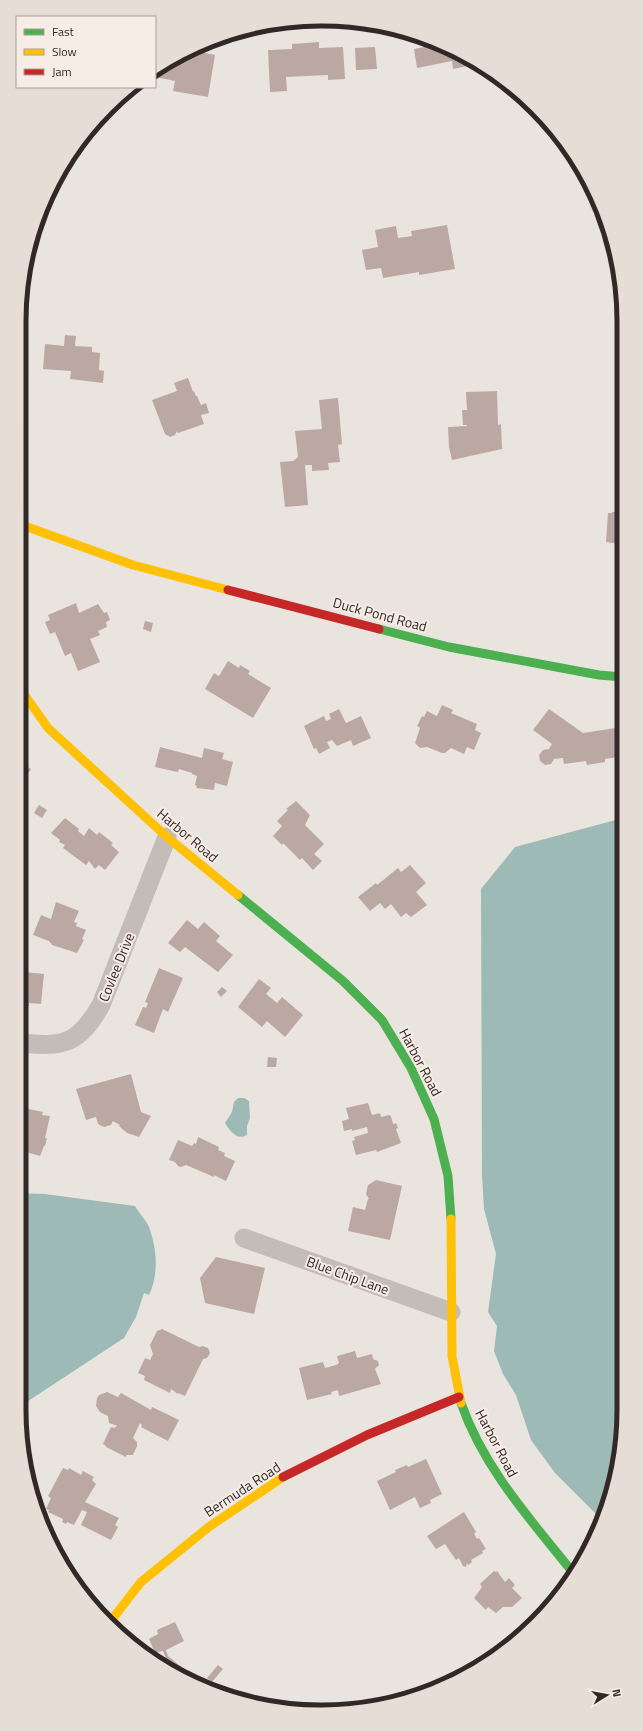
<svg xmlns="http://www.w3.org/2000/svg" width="643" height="1731" font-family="'Titillium Web',sans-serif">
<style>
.water{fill:#9dbab6}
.building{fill:#bca8a2}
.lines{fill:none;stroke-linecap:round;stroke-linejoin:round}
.street{stroke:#c3bcb8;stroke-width:19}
.fast{stroke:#4caf50;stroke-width:9}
.slow{stroke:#ffc107;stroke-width:9}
.jam{stroke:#c62828;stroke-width:9}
.labels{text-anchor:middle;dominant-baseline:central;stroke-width:4;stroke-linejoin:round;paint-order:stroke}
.street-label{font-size:14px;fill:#322927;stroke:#f7ede6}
.rim{fill:none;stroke:#322927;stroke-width:5}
</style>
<rect width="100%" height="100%" fill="#eae4de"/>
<g class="water">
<polygon points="623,818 624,1409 614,1488 602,1520 555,1473 531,1440 516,1395 503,1374 494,1351 497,1326 488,1312 496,1254 484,1209 482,1175 481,889 515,847"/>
<path d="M238,1098h6l5,3 1,17 -3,8v9c-10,6 -17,-4 -22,-12l7,-11 2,-10z"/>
<path d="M19,1193l26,1 90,12c4,7 11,14 14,21 8,22 10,47 0,68l-5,-2 -8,24 -12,21 -105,69z"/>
</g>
<g class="building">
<polygon points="319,42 319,48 343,47 345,79 328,80 328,75 286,77 287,91 270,92 268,50 292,49 292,44"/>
<polygon points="434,45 453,53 477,64 453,69 452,61 417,68 414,49"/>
<polygon points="375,47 377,69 356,70 355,48"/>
<polygon points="191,50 215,55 208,97 173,91 175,81 155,77 155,70 170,59"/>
<polygon points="447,225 455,269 419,275 419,272 383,278 381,268 366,270 362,250 378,247 375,230 396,226 398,238 412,236 411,231"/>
<polygon points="65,335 76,336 75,346 92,347 92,352 100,353 99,370 104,371 103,383 70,379 71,371 43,369 45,344 64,346"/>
<polygon points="188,378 193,392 194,391 196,396 197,396 201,405 206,403 209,413 201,415 204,424 178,433 177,431 175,435 170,437 165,434 152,400 177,391 174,383"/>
<polygon points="497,391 498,425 501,424 502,449 452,460 449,447 448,427 467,426 467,425 463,425 462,410 467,410 466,392"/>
<polygon points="338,398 342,444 338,445 340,462 328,463 329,470 312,471 312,465 305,465 308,505 285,507 280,462 293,461 298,457 295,431 322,429 319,400"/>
<polygon points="612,512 622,512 622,548 620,548 620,544 606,542 608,513 612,513"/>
<polygon points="76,603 79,613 98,604 104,613 107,612 110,620 106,622 107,627 98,631 100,635 90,639 100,662 78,671 71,653 65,656 55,632 50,634 45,622 50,620 48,615"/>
<polygon points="145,621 153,623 151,632 143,629"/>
<polygon points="228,661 239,668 240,665 250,671 248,674 271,688 253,718 205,689 214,673 219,676"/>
<polygon points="442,705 453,710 451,713 477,724 475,730 481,733 474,750 467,747 464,754 451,748 445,753 442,753 427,747 420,748 415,743 420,728 417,726 422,716 424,717 427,711 437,716"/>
<polygon points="339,709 346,723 361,716 371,738 353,746 351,740 337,746 332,740 327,742 330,748 319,754 316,748 314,749 304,726 324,716 326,721 331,719 329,714"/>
<polygon points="549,709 583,733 622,727 623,766 619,766 618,757 605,759 605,762 587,765 586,761 564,764 563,758 554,759 551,764 545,765 540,761 539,755 543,750 549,749 552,744 533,730"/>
<polygon points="160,747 202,758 204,748 224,753 222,759 233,762 227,786 215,783 214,790 196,788 197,786 195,785 197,776 192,774 192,773 179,769 178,772 173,771 155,767"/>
<polygon points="19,762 31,769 19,787"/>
<polygon points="296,801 310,815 305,825 324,844 314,854 322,861 313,870 302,858 300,860 283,843 282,845 273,836 282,826 277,821 288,810 286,809"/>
<polygon points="39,805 47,810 42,818 34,813"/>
<polygon points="65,818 79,829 78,831 84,836 89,828 97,835 99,832 113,843 111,845 119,852 105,870 99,865 95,869 89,861 86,865 63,848 65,845 59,842 60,840 51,833"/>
<polygon points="410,865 426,883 416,892 427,905 411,917 406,913 401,917 391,904 385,909 380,903 370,911 358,897 376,883 377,885 398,868 401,872"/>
<polygon points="56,902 79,911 74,922 77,923 76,926 86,930 82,939 84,940 77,953 52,945 49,941 33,935 41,915 51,919"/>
<polygon points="187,920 198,929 204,922 220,936 216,941 233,955 218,972 185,947 180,952 168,943"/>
<polygon points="19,966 24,967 23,972 44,974 41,1004 29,1003 29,1006 19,1005"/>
<polygon points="159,968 183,978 168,1012 163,1009 154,1033 135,1025 143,1007 146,1008 148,1003 145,1002"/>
<polygon points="259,979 271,988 266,994 277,1003 282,997 303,1015 285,1037 267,1021 262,1027 238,1007"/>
<polygon points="222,987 227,991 221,997 217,992"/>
<polygon points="268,1057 277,1058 276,1067 267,1067"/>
<polygon points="131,1074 141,1112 151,1116 139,1137 127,1133 119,1126 120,1125 113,1121 111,1125 104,1127 98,1124 96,1117 86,1120 76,1089"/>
<polygon points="368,1103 372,1115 380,1113 381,1117 389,1115 391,1116 393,1124 396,1123 398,1128 396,1129 401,1143 377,1152 376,1150 356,1155 352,1141 355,1140 354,1137 368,1133 367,1127 352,1131 352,1129 344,1131 342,1121 349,1119 346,1108"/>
<polygon points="19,1107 43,1112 42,1115 50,1116 45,1138 47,1138 45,1146 44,1146 40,1156 19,1150"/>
<polygon points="198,1137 219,1147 218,1150 225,1153 224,1156 235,1161 226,1181 214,1175 214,1177 186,1165 181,1167 178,1166 175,1162 169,1160 178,1140 192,1146 194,1143 196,1144"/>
<polygon points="376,1180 402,1186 390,1240 348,1231 353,1207 365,1210 368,1199 369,1199 366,1194 368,1185"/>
<polygon points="216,1257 265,1268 254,1314 205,1303 200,1278"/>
<polygon points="162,1329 199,1347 203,1346 208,1348 210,1353 207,1358 203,1359 185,1396 178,1393 178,1394 171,1389 170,1393 144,1380 145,1376 138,1373 145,1358 150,1360 153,1354 150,1345 157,1331"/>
<polygon points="355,1351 357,1358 372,1354 373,1359 378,1361 379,1365 375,1369 381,1384 339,1396 338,1390 331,1392 332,1394 307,1400 299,1368 323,1362 325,1368 336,1365 339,1363 337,1356"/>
<polygon points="107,1392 118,1397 121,1393 151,1410 152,1407 179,1420 168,1441 141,1427 142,1425 140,1423 133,1438 137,1442 137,1446 133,1455 126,1455 126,1457 106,1447 106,1446 103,1444 111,1427 115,1428 117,1425 115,1425 109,1423 108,1416 100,1412 96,1406 97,1398 99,1395"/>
<polygon points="426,1459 442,1494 430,1500 431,1503 420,1508 415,1497 390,1510 377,1481 396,1472 395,1470 407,1465 408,1467"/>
<polygon points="63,1468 68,1470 69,1468 81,1475 83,1471 94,1477 92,1480 96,1484 85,1502 119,1518 115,1525 118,1527 111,1540 81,1525 87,1512 82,1510 74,1525 67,1522 66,1524 62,1522 63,1519 48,1512 49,1510 46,1509 51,1498 48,1496"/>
<polygon points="464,1512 476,1532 474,1534 477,1539 479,1538 486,1549 482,1551 483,1553 471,1560 472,1562 468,1565 467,1563 466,1567 463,1566 459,1558 456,1560 445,1544 436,1549 427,1536"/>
<polygon points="494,1571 496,1572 497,1571 505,1582 509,1578 515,1585 512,1588 522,1598 512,1607 503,1607 496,1613 488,1607 486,1610 474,1598 482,1587 480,1584"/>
<polygon points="175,1622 184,1641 166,1650 168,1656 191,1675 188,1679 170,1672 164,1667 168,1662 164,1654 163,1651 155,1653 149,1639 158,1634 157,1630"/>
<polygon points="218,1665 223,1669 212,1682 207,1678"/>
<polygon points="232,1688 246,1697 244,1700 226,1696"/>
</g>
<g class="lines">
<g class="street">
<path d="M19,1043c45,4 59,2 82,-38l66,-168"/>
<polyline points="244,1238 451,1312"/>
</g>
<g class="fast">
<polyline points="379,629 449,647 599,675 622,677"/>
<polyline points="238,895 343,981 382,1020 411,1068 434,1119 448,1176 451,1219"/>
<path d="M461,1403c23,66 70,117 113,171"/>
</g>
<g class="slow">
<polyline points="19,524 133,565 228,590"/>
<polyline points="19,687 48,728 167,837 238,895"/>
<polyline points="451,1219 452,1356 461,1403"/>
<polyline points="110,1622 141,1582 210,1526 283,1477"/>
</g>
<g class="jam">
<polyline points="228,590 379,629"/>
<polyline points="283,1477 367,1435 459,1397"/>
</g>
</g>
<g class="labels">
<g class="street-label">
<text transform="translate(380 614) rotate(15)">Duck Pond Road</text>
<text transform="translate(188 835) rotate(40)">Harbor Road</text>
<text transform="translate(116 967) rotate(-68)">Covlee Drive</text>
<text transform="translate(421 1062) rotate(62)">Harbor Road</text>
<text transform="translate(348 1275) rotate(20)">Blue Chip Lane</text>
<text transform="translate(497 1443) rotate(62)">Harbor Road</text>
<text transform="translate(242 1489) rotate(-33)">Bermuda Road</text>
</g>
</g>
<path d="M0 0H643V1731H0ZM321 26H322A295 295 0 0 1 617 321V1410A295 295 0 0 1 322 1705H321A295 295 0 0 1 26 1410V321A295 295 0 0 1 321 26Z" fill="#e7ddd7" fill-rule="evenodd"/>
<path class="rim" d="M321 26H322A295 295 0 0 1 617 321V1410A295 295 0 0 1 322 1705H321A295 295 0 0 1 26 1410V321A295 295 0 0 1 321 26Z"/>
<rect x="16" y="16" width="140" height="72" fill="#f7ede6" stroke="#a89f9a"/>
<rect x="24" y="29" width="20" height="6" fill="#4caf50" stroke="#a89f9a"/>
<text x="52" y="36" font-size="12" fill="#322927">Fast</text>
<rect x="24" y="49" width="20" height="6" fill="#ffc107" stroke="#a89f9a"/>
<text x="52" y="56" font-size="12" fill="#322927">Slow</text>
<rect x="24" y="69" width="20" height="6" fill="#c62828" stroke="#a89f9a"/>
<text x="52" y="76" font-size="12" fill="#322927">Jam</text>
<g transform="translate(607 1695) rotate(79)" stroke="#f7ede6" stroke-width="3" paint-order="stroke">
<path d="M0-3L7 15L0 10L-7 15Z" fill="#322927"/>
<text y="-6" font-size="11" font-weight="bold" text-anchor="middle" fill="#322927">N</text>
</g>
</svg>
